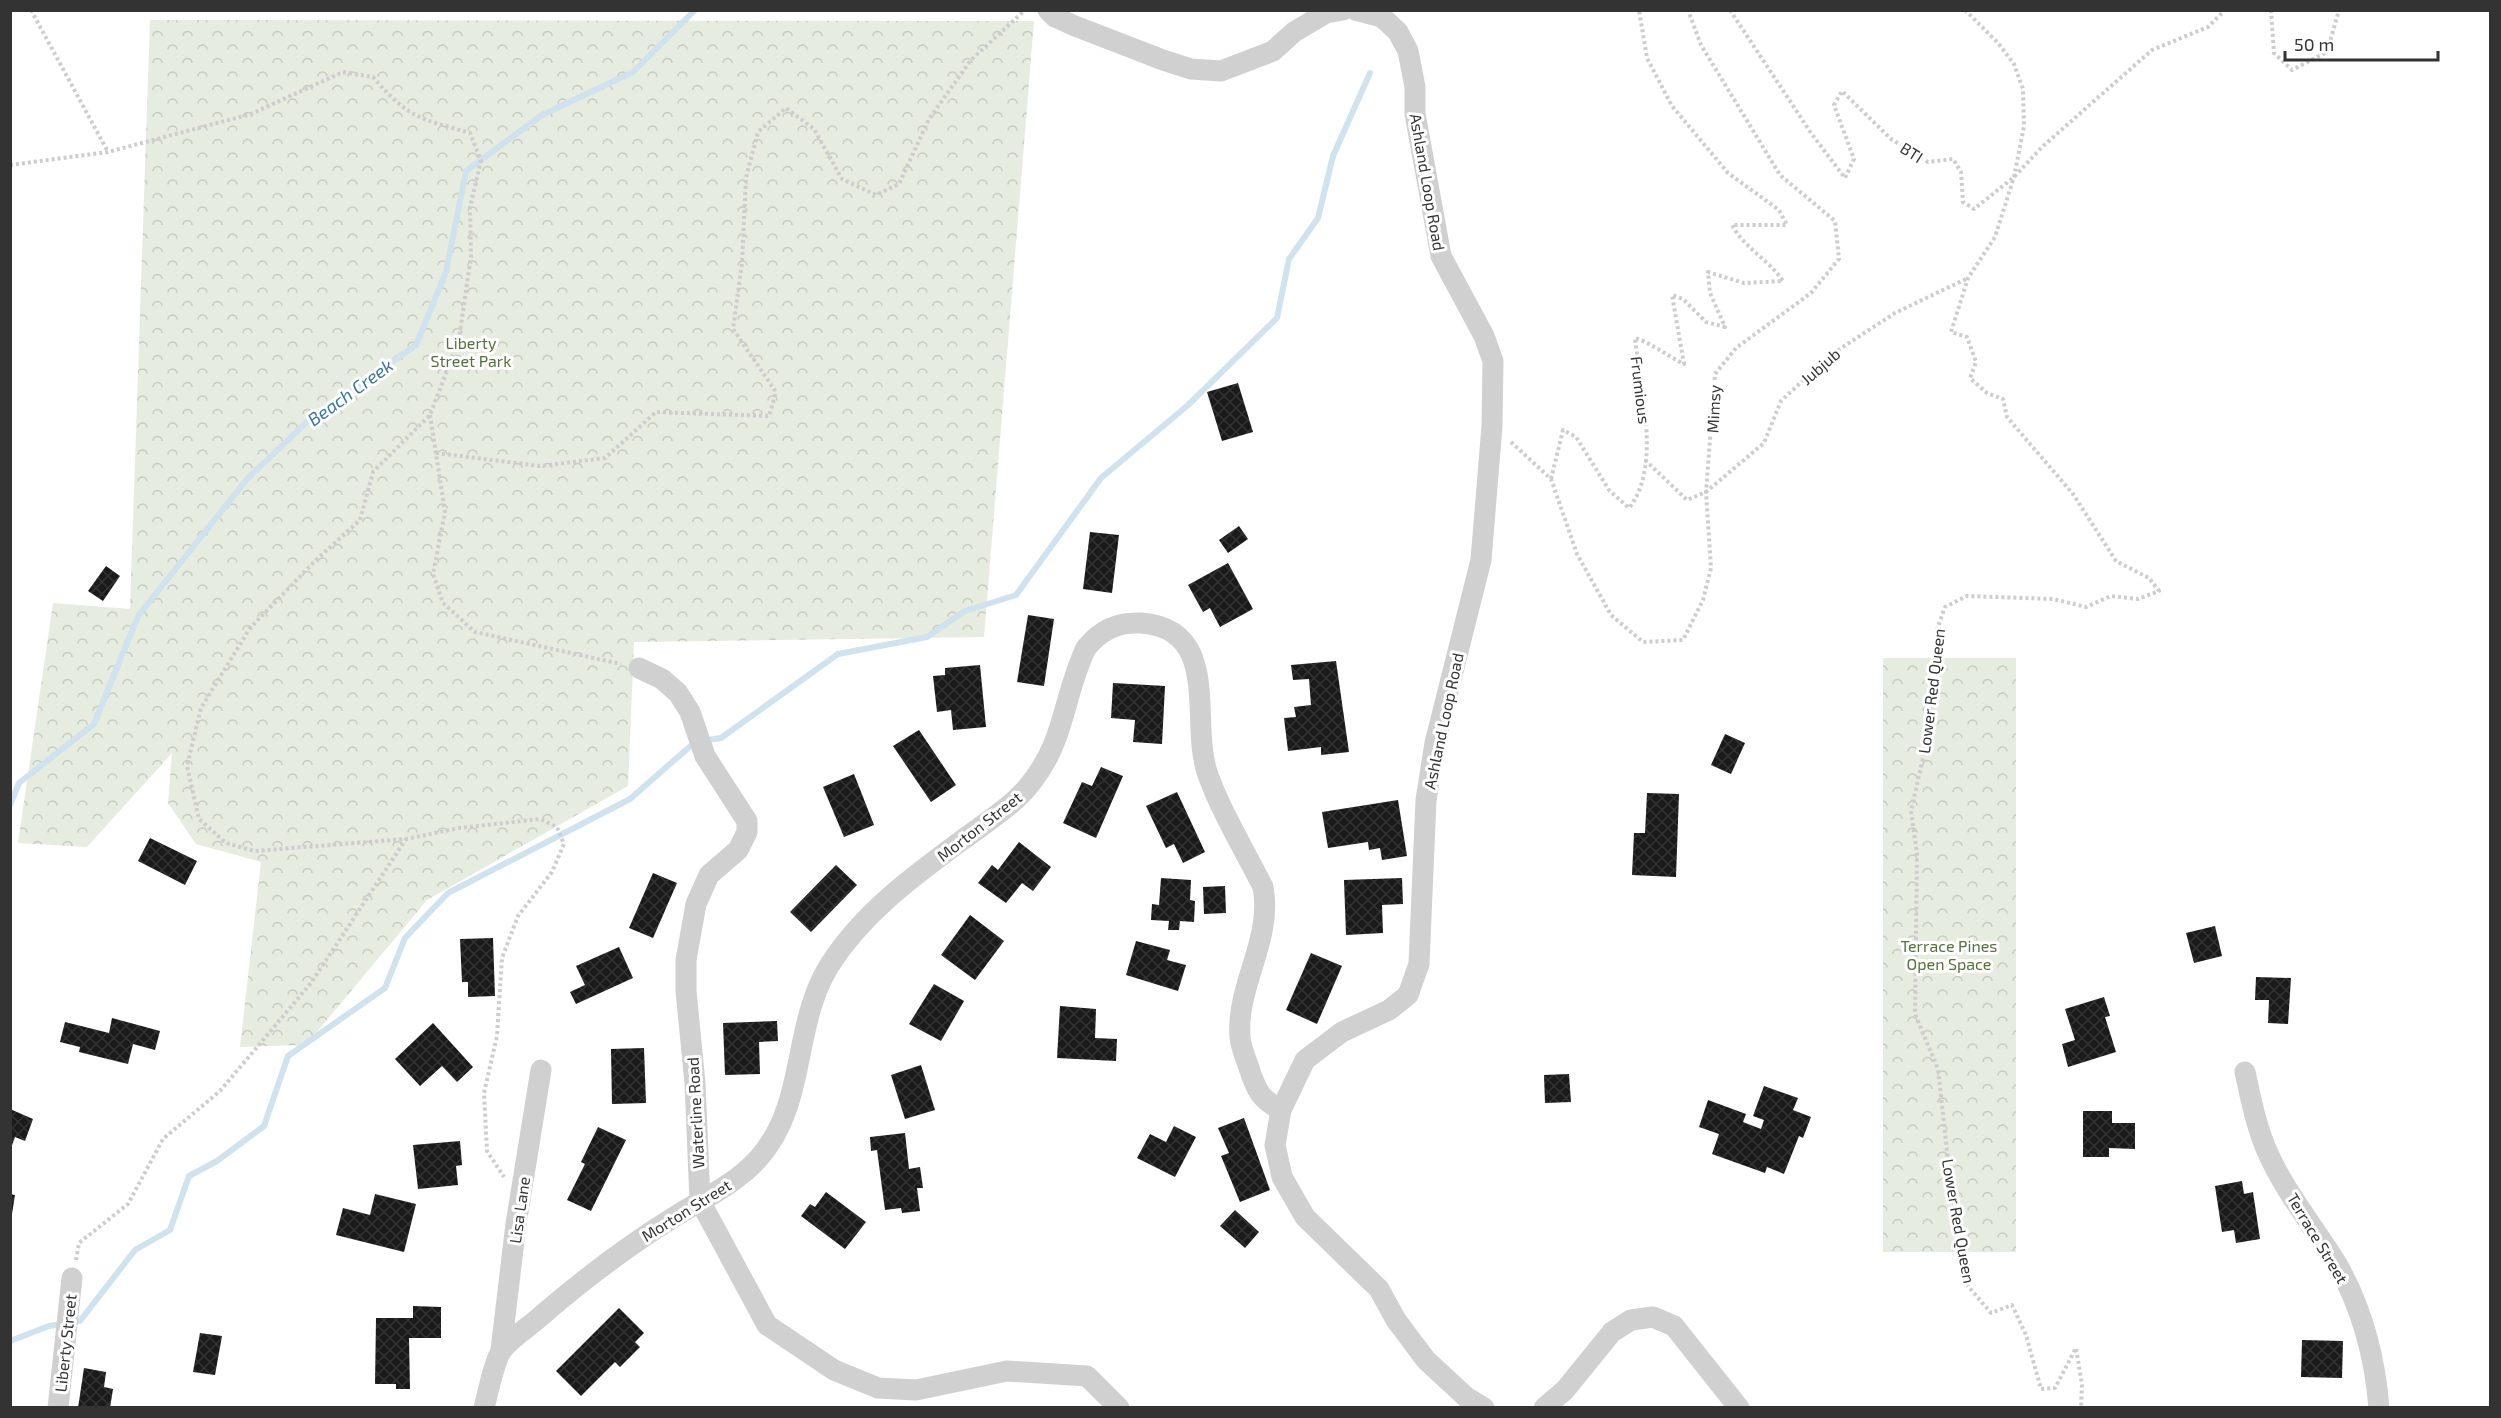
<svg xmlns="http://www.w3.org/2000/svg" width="2501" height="1418" font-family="'Exo 2',sans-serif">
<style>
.park{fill:url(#park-crowns)}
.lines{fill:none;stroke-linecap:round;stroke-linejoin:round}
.stream{stroke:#cfe2ee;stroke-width:6}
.building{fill:url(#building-cross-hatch)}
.path{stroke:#cdcdcd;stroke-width:4;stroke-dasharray:3 3;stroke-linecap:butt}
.minor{stroke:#d0d0d0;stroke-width:21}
.labels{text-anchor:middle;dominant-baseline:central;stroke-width:6;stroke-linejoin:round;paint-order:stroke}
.street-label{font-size:16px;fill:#333;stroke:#fff}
.park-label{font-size:16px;fill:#56703f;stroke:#fff}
.water-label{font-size:18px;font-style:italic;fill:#3f7597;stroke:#fff}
</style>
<defs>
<pattern id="park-crowns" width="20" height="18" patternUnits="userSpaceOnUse" patternTransform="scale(1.5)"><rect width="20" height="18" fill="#e6ecdf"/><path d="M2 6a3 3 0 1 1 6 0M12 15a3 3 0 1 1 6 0" fill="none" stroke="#c6cbc0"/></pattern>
<pattern id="building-cross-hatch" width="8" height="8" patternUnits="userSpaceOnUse" patternTransform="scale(1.5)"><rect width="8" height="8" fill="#1a1a1a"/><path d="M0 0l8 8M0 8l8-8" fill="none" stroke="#333"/></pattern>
</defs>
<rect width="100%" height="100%" fill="#fff"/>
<g class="park">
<polygon points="150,20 1034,21 984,637 634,642 628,786 427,900 306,1045 240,1047 261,862 196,844 168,803 172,753 87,847 18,843 53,603 130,609"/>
<rect x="1883" y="658" width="133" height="594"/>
</g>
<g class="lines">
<g class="stream">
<polyline points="10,805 19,783 94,724 138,616 248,478 309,420 416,345 446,272 466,171 542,115 633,72 695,10"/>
<polyline points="10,1341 49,1326 80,1321 135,1250 170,1230 189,1176 217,1161 264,1126 288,1056 385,988 405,938 448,893 630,799 695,742 721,738 838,654 927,637 965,611 1016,595 1101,478 1187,406 1277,318 1289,259 1318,218 1333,156 1370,73"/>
</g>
</g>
<g class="building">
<polygon points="1238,383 1253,432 1222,441 1207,392"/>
<polygon points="1239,526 1248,539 1228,553 1219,540"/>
<polygon points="1090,532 1119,535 1112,593 1083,589"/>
<polygon points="1228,563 1253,609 1220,627 1210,608 1203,612 1188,585"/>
<polygon points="106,566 120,576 103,601 88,591"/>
<polygon points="1028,615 1054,619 1044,686 1017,682"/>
<polygon points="1336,661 1349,752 1321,755 1321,747 1288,751 1284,718 1296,717 1294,707 1311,705 1309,679 1293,680 1291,665"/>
<polygon points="980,665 986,727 953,730 951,710 937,712 933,676 945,675 945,668"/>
<polygon points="1113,683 1165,686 1162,744 1133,742 1135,720 1111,718"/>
<polygon points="919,730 956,785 931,802 893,746"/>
<polygon points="1725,734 1745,743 1731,774 1711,765"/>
<polygon points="1101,767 1123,776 1096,838 1063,823 1082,782 1092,786"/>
<polygon points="854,774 874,825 844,837 823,787"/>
<polygon points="1177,792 1205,852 1183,863 1174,844 1166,848 1146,806"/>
<polygon points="1647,793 1679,794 1676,877 1632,875 1634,833 1645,833"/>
<polygon points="1398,800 1407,856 1382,860 1380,848 1369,850 1368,842 1328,848 1322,812"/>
<polygon points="150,838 197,861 185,885 138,861"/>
<polygon points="1019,842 1051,867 1033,891 1022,883 1006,903 978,883 992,865 998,870"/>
<polygon points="836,865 857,885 811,932 790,912"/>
<polygon points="653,873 677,883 653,938 629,928"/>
<polygon points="1161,878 1191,880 1190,900 1195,901 1194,922 1180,921 1179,930 1168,930 1169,921 1151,920 1152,904 1159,905"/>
<polygon points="1402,878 1403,904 1382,905 1383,933 1346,935 1344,880"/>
<polygon points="1225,886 1226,913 1204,914 1203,887"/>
<polygon points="970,915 1004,941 975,980 941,955"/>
<polygon points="2215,926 2222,956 2194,963 2186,933"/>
<polygon points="493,938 495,996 468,997 468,982 462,982 460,939"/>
<polygon points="1136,941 1170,950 1167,960 1186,965 1178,991 1126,975"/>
<polygon points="619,947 633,978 576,1004 570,992 585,985 576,966"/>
<polygon points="1311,953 1342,966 1317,1024 1286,1010"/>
<polygon points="2256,977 2291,978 2288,1024 2268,1023 2269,1000 2255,1000"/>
<polygon points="934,984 964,1001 941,1041 909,1024"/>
<polygon points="2104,997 2110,1016 2105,1017 2116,1052 2068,1067 2062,1044 2075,1040 2065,1009"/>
<polygon points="1060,1006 1096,1009 1095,1038 1117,1039 1116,1061 1057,1058"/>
<polygon points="112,1018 160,1031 155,1050 133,1044 128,1064 79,1052 80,1047 60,1042 65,1022 109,1033"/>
<polygon points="777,1021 778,1041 759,1042 760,1074 725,1075 723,1023"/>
<polygon points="433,1023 473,1067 457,1082 442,1066 420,1086 395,1059"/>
<polygon points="644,1048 646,1103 612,1104 611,1049"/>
<polygon points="921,1065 935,1110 905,1119 891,1075"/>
<polygon points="1569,1074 1571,1102 1545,1103 1544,1075"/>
<polygon points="1764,1086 1798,1098 1793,1110 1811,1117 1803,1138 1799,1136 1784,1174 1767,1167 1765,1173 1712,1154 1719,1134 1699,1127 1708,1100 1746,1114 1743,1122 1761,1129 1764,1120 1753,1116"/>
<polygon points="10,1109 33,1119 25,1141 15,1137 11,1148"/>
<polygon points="2083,1111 2112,1111 2112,1123 2135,1123 2135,1149 2109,1148 2109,1157 2083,1157"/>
<polygon points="1244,1118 1270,1190 1240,1202 1221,1156 1229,1153 1218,1128"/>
<polygon points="1174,1126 1196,1137 1175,1177 1137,1158 1150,1134 1166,1142"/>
<polygon points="598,1127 626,1140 591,1211 567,1200 585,1164 581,1162"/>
<polygon points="905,1133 909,1169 920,1167 923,1188 917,1188 920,1211 902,1213 901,1208 885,1210 877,1150 871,1151 870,1137"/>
<polygon points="460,1141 462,1165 456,1166 458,1185 418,1189 413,1145"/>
<polygon points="2242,1181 2244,1194 2253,1192 2260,1239 2236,1243 2234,1230 2222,1232 2215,1186"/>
<polygon points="826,1192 866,1222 845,1249 801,1216 810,1204 815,1207"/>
<polygon points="10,1194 15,1195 12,1214 10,1213"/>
<polygon points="375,1194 416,1204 404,1252 336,1235 343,1208 370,1215"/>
<polygon points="1235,1210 1259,1232 1245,1248 1220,1226"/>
<polygon points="413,1306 441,1307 441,1338 409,1338 410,1389 396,1389 396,1384 375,1384 376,1318 413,1318"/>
<polygon points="619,1308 644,1333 635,1342 640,1347 620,1367 615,1362 581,1396 556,1371"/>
<polygon points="200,1333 222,1336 215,1375 193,1372"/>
<polygon points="2302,1340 2343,1341 2342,1378 2301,1377"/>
<polygon points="84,1368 106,1372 104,1387 113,1389 110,1408 78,1408"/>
</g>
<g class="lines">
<g class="path">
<polyline points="31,10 108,152"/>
<polyline points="1730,10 1811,133 1845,178 1854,159 1834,105 1842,91 1891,139 1928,162 1953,159 1961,172 1963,202 1974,209 2014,177 2042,147 2152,50 2208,27 2225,10"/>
<polyline points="1965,10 1998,43 2014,64 2023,89 2024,126 2014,177 1995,237 1968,278 1951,332 1967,337 1976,362 1970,378 1987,393 2003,399 2007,417 2073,494 2116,561 2149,578 2159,591 2138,599 2111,596 2086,607 2053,599 1967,596 1945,607 1936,632 1928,736 1911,811 1917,854 1915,1014 1938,1069 1952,1196 1966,1242 1968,1286 1991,1313 2012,1305 2026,1335 2041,1389 2055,1388 2076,1348 2082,1385 2081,1408"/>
<polyline points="2271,10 2274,53 2292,70 2327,52 2339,10"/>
<path d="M10,165l98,-13 143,-38 92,-42 30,5c36,42 46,41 97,56l11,28 -11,46 1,49 -12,83 -29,76 -57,57 -13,48 -44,40 -66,68 -49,80 -14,58 12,53 27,24 28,8 152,-12 53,-11 81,-9 17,8 7,17 -12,28 -34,44 -16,42 -5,78 -13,57 3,58 17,26"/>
<polyline points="430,415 445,512 433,574 443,603 475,632 621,664"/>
<polyline points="1511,442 1551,479 1577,554 1611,615 1643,642 1683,640 1703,600 1711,568 1706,492 1715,374 1736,348 1811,293 1839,259 1835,221 1780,175 1701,45 1688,10"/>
<polyline points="436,453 540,466 605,458 656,412 769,416 776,392 733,329 742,263 746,178 758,132 786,108 814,129 842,179 876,195 899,184 929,119 971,60 1025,10"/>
<polyline points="1645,460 1687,500 1706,492 1764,443 1781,401 1829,356 1895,313 1968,278"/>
<path d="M1551,479l12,-49 13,7 33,53 20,18c33,-41 11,-121 6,-170 17,5 32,18 49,26l-12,-69 11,4 23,23 19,5 -15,-34 -2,-21 36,11 39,-2c-15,-22 -39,-33 -51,-56h55l-8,-15 -51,-37 -56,-67 -25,-48 -8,-48"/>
<polyline points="76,1260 79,1243 128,1204 163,1139 220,1091 311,983 406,839"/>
</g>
<g class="minor">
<polyline points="1048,10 1055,17 1075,26 1163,60 1191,69 1221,71 1273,51 1294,32 1326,13 1343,10"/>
<polyline points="1355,10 1382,17 1398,32 1408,51 1415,87 1415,114 1441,256 1484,336 1493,361 1492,426 1481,560 1435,743 1426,800 1419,964 1408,995 1389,1010 1342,1032 1305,1060 1281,1110 1275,1145 1282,1177 1305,1217 1379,1289 1396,1320 1426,1360 1466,1397 1484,1408"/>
<polyline points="639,668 662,679 678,693 690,712 705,756 747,821 747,832 738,850 709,875 696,904 686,960 686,991 695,1083 700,1201 767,1325 834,1370 878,1388 916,1390 1007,1371 1087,1376 1119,1408"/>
<path d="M2245,1072c6,27 11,54 22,79 18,41 47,76 70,113 25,44 38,94 42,144"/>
<polyline points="501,1350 516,1224 541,1070"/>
<polyline points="58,1408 72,1278"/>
<path d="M484,1408c4,-15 10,-47 18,-58 10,-13 27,-23 39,-34 44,-38 89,-72 138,-102 28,-17 57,-31 79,-55 49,-54 34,-133 71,-193 34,-54 86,-91 136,-128 22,-16 49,-33 66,-55 35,-44 32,-87 55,-135 15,-18 31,-26 55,-25 81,6 49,97 66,149 12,36 39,81 56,115 10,53 -27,98 -23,150 1,11 6,22 9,31 7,22 12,32 32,42"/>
<polyline points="1544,1408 1565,1390 1612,1332 1631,1320 1653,1317 1674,1326 1739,1408"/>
</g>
</g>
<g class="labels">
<g class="street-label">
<text transform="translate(1912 152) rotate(32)">BTI</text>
<text transform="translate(1428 182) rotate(80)">Ashland Loop Road</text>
<text transform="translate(1820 366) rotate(-41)">Jubjub</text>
<text transform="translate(1641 390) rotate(83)">Frumious</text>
<text transform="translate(1713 409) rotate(-87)">Mimsy</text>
<text transform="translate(1931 691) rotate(-83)">Lower Red Queen</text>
<text transform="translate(1443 721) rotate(-78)">Ashland Loop Road</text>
<text transform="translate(979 826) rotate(-38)">Morton Street</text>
<text transform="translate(695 1113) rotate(-93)">Waterline Road</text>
<text transform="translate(519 1210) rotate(-82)">Lisa Lane</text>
<text transform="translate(686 1210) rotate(-32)">Morton Street</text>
<text transform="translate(1959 1221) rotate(80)">Lower Red Queen</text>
<text transform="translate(2318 1238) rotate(59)">Terrace Street</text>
<text transform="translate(65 1343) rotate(-84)">Liberty Street</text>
</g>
<g class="park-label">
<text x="471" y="342">Liberty<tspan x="471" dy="18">Street Park</tspan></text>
<text x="1949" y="945">Terrace Pines<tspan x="1949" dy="18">Open Space</tspan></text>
</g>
<g class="water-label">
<text transform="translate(350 392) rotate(-36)">Beach Creek</text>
</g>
</g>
<rect width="2501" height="1418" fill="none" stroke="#333333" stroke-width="24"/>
<path d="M2285 51v9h153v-9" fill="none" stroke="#333333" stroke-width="3"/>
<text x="2294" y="51" font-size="18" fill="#333333" stroke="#ffffff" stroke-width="4.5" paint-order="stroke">50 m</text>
</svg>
